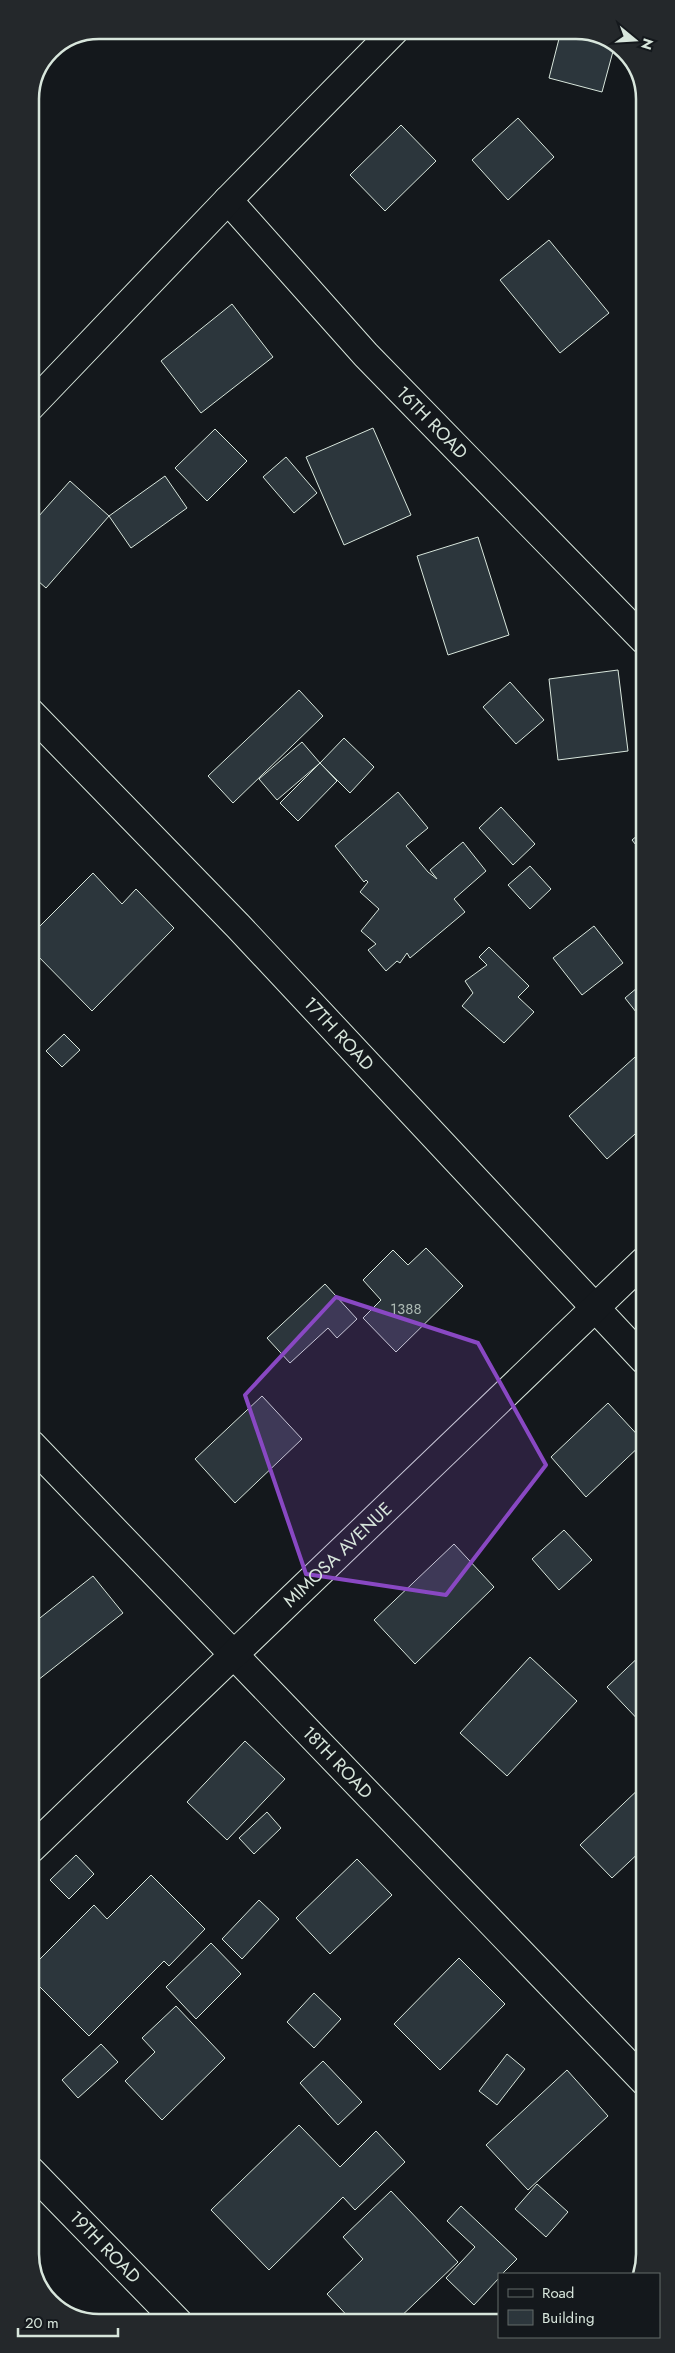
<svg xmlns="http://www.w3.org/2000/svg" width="675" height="2353" font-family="Jost,sans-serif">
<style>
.building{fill:#2c363c;stroke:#d8e6dc}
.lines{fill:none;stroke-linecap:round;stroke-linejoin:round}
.minor-casing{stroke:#d8e6dc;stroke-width:30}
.minor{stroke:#14181c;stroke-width:28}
.marked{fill:#8948c3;fill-opacity:0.2;stroke:#8948c3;stroke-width:4;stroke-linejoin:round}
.labels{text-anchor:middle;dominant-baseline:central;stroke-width:4;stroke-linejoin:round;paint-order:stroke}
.number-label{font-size:15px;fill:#adbab4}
.street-label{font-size:18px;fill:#d8e6dc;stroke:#14181c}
.rim{fill:none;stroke:#d8e6dc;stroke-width:2.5}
</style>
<rect width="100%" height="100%" fill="#14181c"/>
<g class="building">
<polygon points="561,31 585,31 615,44 602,92 549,78"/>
<polygon points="518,118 554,157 508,200 472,160"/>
<polygon points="401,125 436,161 385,211 350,175"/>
<polygon points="549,240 609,313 560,353 500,280"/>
<polygon points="232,304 273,357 201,413 161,361"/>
<polygon points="644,423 644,450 637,448"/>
<polygon points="373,428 411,515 344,545 306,457"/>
<polygon points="215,429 247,461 207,501 175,468"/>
<polygon points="286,457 317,493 294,513 263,477"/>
<polygon points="165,476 187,508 131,548 109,516"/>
<polygon points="70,481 109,516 46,588 30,574 30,526"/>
<polygon points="478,537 509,635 448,655 417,556"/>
<polygon points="618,670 628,751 558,760 549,679"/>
<polygon points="510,682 544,720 516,744 483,707"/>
<polygon points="299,690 323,716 233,803 208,776"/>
<polygon points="344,738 374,767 350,793 320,763"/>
<polygon points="302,742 320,763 277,800 259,779"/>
<polygon points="320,763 337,781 298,821 280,803"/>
<polygon points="398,792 428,828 406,846 428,872 437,879 430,870 463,842 486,871 454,899 465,912 410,958 407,953 400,963 397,961 386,971 368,950 376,944 361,931 379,909 360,892 368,882 366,880 364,882 335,846"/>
<polygon points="501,807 535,844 513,865 479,828"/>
<polygon points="644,830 644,855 632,840"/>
<polygon points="530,866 551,889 530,909 508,885"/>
<polygon points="93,873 122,904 136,889 174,928 92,1011 31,949 31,935"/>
<polygon points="594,926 623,963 582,995 553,958"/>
<polygon points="489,947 529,986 518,997 534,1012 504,1043 462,1006 473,993 465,981 487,965 479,957"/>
<polygon points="644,982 644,1022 625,998"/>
<polygon points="64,1034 80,1050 62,1067 46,1051"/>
<polygon points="644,1049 644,1126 607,1159 569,1116"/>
<polygon points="426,1248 463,1286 396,1352 363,1318 381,1300 363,1280 393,1250 408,1265"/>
<polygon points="325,1284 357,1319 337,1338 328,1328 290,1363 267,1338"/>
<polygon points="262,1396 302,1439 235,1503 195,1459"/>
<polygon points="608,1403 644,1442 586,1497 551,1457"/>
<polygon points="564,1530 592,1560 559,1590 532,1559"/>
<polygon points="454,1544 494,1587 415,1664 374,1620"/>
<polygon points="93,1576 123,1613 33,1684 31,1681 31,1625"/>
<polygon points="645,1651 645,1727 607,1687"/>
<polygon points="530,1657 577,1701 507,1776 460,1733"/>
<polygon points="245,1741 285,1779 227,1840 187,1802"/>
<polygon points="645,1783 645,1847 612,1878 580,1845"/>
<polygon points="267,1812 281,1828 254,1854 239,1838"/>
<polygon points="76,1855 94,1874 69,1899 50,1880"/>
<polygon points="357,1859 392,1895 330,1954 296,1918"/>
<polygon points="151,1875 205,1929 169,1966 164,1961 89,2036 31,1978 31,1968 94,1905 107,1919"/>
<polygon points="259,1900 279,1919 242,1959 222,1939"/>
<polygon points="211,1943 241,1974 196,2019 166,1987"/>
<polygon points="459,1958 505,2004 440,2070 394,2024"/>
<polygon points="314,1993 341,2019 314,2048 287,2022"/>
<polygon points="176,2006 225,2058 162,2120 125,2081 155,2052 142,2038"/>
<polygon points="101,2044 118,2062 78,2098 62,2080"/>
<polygon points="507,2054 525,2069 497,2105 479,2091"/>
<polygon points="323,2061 362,2102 338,2125 300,2083"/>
<polygon points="567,2070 608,2116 528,2190 486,2145"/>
<polygon points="299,2125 340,2167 376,2131 405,2162 355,2210 343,2197 269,2270 211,2210"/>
<polygon points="537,2184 568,2212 546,2237 515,2209"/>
<polygon points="391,2191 458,2262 395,2322 353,2322 327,2294 363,2259 343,2237"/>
<polygon points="461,2206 517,2259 502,2274 499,2274 499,2278 474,2305 446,2278 475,2247 447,2221"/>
<polygon points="88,2313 98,2323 83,2318"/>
</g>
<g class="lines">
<g class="minor-casing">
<g id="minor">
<path id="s1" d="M228,200l138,155 278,285"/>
<polyline points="30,407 228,200 395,30"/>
<path id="s2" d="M30,712l208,214 406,434"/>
<path id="s3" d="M31,1444l614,638"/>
<path id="s4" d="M31,1849l613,-588"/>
<path id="s5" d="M31,2171l148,152"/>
</g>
</g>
<use href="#minor" class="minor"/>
</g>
<path class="marked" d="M336,1297l142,46 68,122 -100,130 -140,-21 -61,-179z"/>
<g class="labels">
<g class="number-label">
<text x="406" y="1309">1388</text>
</g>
<g class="street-label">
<text stroke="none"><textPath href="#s1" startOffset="302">16TH ROAD</textPath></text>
<text stroke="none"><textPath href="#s2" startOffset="446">17TH ROAD</textPath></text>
<text stroke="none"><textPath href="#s4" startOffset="425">MIMOSA AVENUE</textPath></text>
<text stroke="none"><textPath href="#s3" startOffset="442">18TH ROAD</textPath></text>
<text stroke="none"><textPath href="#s5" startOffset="106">19TH ROAD</textPath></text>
</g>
</g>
<path d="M0 0H675V2353H0ZM99 39H576A60 60 0 0 1 636 99V2254A60 60 0 0 1 576 2314H99A60 60 0 0 1 39 2254V99A60 60 0 0 1 99 39Z" fill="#24282b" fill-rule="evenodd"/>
<path class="rim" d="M99 39H576A60 60 0 0 1 636 99V2254A60 60 0 0 1 576 2314H99A60 60 0 0 1 39 2254V99A60 60 0 0 1 99 39Z"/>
<rect x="498" y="2273" width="162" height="65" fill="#14181c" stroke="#626a69"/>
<rect x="508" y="2289" width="25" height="8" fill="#14181c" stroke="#626a69"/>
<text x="542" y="2298" font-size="15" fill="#d8e6dc">Road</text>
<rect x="508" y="2310" width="25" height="15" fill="#2c363c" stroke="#626a69"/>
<text x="542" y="2323" font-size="15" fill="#d8e6dc">Building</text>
<g transform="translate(635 40) rotate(108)" stroke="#14181c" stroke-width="4" paint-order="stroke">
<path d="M0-4L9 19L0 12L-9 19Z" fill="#d8e6dc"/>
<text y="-8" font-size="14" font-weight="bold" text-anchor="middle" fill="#d8e6dc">N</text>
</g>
<path d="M18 2328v8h100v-8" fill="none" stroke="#d8e6dc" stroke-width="2.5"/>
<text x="25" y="2328" font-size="15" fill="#d8e6dc" stroke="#14181c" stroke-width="4" paint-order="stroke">20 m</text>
</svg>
